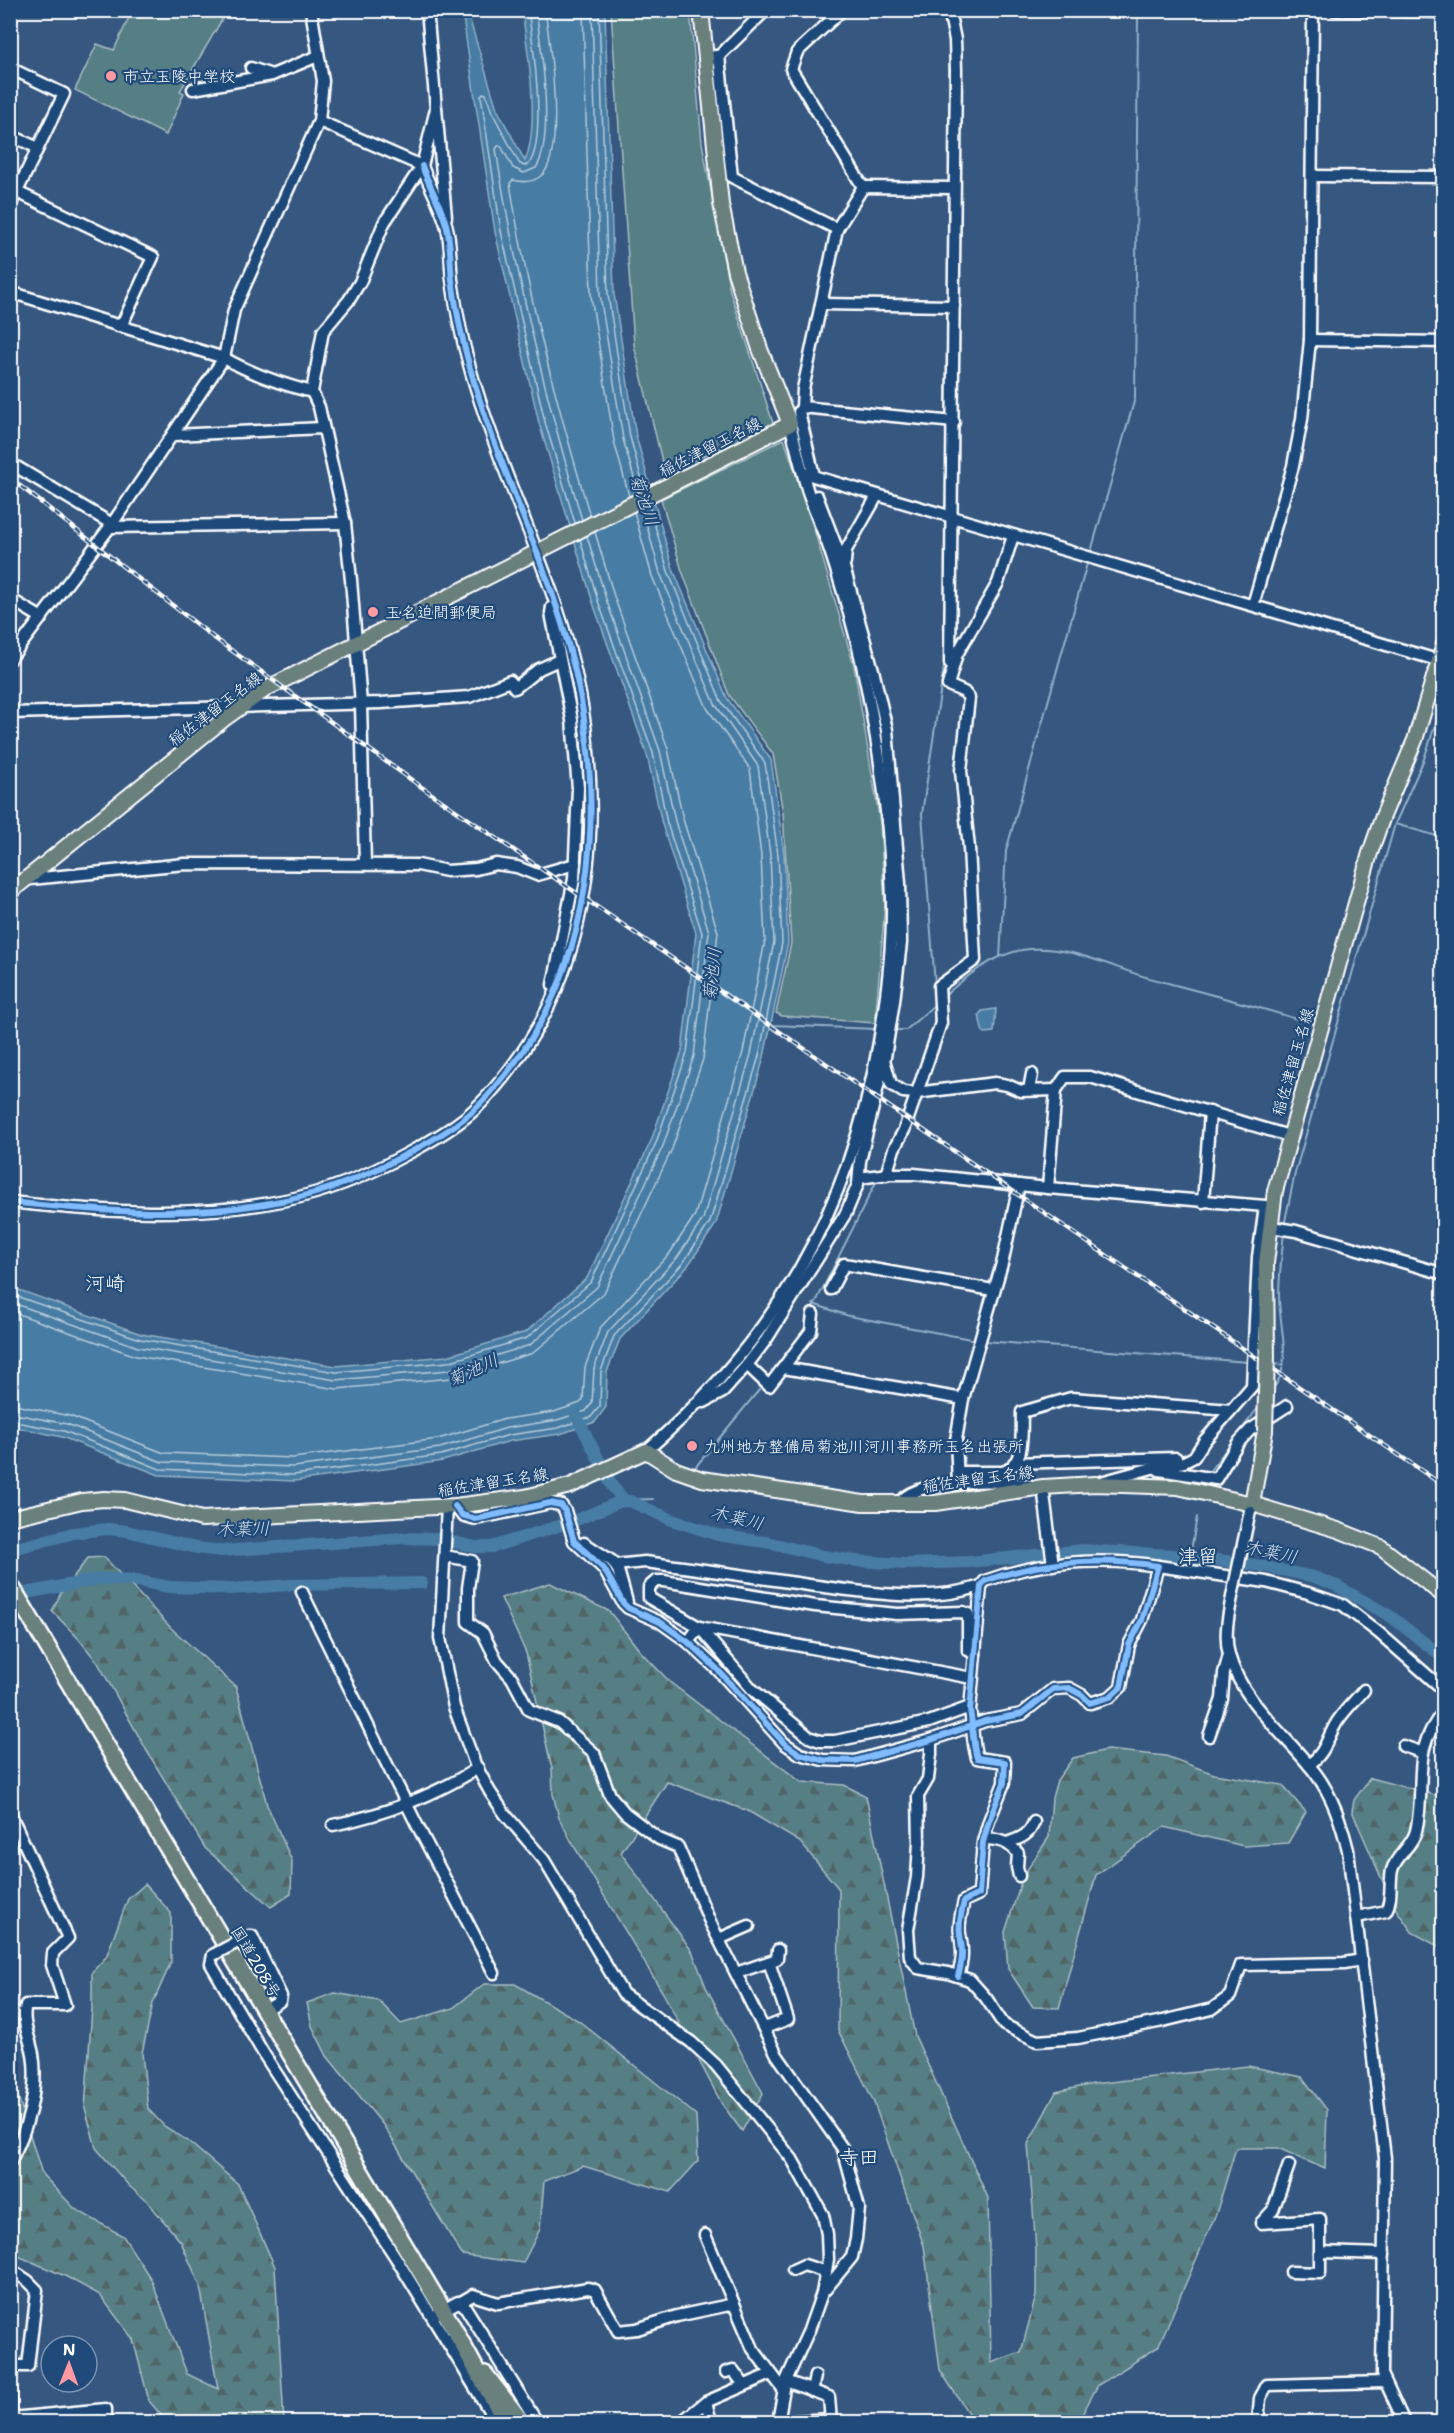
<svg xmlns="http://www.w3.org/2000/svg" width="1454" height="2433" font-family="'Shantell Sans','Klee One',sans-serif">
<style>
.green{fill:#557e85;stroke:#aabec2;stroke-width:1.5}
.forest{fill:url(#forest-firs);stroke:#aabec2;stroke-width:1.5}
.water{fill:#477ca4;stroke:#91b0c8;stroke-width:1.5}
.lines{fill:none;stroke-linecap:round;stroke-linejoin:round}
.shore{stroke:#b5cbdb;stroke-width:1.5}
.stream{stroke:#91b0c8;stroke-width:2}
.river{stroke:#477ca4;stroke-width:12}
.minor-casing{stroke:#fff;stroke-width:15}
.major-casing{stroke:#fff;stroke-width:18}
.highway-casing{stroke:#fff;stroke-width:20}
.minor{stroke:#1f4a7a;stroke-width:10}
.major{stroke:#6a807d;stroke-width:14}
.highway{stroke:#6a807d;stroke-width:15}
.rail-casing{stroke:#fff;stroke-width:4.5}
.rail{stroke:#1f4a7a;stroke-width:2;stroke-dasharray:7;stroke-linecap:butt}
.minor-bridge-casing{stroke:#fff;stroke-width:15;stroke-linecap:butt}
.major-bridge-casing{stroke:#fff;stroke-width:18;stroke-linecap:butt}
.minor-bridge{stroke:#1f4a7a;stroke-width:10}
.major-bridge{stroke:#6a807d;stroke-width:14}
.cycleway-casing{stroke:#1f4a7a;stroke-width:10}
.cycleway{stroke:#80bcff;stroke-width:6}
.poi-dot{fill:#ff9aa2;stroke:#1f4a7a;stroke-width:2}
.labels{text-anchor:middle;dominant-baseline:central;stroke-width:4.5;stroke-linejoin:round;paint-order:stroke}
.poi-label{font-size:16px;fill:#fff;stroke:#1f4a7a;text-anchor:start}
.street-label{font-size:16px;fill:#fff;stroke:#1f4a7a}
.water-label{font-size:18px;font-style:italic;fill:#d1dee8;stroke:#1f4a7a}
.quarter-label{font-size:20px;fill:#fff;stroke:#1f4a7a}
</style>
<defs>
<pattern id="forest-firs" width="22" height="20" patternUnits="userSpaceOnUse" patternTransform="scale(1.5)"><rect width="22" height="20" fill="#557e85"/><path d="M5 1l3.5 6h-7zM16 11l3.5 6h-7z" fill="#506568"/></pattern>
</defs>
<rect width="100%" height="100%" fill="#365780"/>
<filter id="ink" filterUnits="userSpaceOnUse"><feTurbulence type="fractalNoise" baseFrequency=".0167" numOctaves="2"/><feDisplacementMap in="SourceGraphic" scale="12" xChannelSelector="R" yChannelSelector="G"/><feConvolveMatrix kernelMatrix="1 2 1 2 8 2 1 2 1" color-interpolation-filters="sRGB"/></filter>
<g filter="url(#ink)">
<g class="green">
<polygon points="132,11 227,11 180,91 184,93 166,135 75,90 97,44 114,50"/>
<polygon points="611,11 690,11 702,143 730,291 773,423 665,474 634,345"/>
<polygon points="784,439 809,512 854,666 880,822 885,904 875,1023 782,1016 776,1013 791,943 783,813 773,754 729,695 682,571 661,499"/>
</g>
<g class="forest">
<polygon points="104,1557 171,1628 236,1687 267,1805 292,1861 291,1894 271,1907 205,1848 147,1751 98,1663 78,1638 52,1611 61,1593 88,1558"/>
<polygon points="550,1583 609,1611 640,1651 671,1683 801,1782 844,1785 866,1796 915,2036 988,2198 991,2363 1021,2352 1036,2296 1036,2249 1028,2144 1056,2092 1093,2084 1248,2066 1302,2077 1327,2110 1325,2169 1278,2148 1236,2148 1216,2214 1158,2347 1098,2385 1078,2422 974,2422 940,2370 924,2246 873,2100 838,2030 839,1889 800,1842 748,1811 667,1782 621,1853 692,1951 706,1987 763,2093 742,2131 722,2104 663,1993 575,1848 559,1818 553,1794 552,1769 526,1653 501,1598"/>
<polygon points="1107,1750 1166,1756 1214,1774 1282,1785 1306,1812 1288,1843 1244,1846 1164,1827 1096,1875 1059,2008 1033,2007 1008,1969 1005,1932 1023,1876 1049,1837 1052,1798 1057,1780 1073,1758"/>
<polygon points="1370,1778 1443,1797 1443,1949 1412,1932 1393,1905 1352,1811 1354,1800"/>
<polygon points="145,1884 171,1913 171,1962 153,2003 142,2053 148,2109 164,2126 188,2141 238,2184 275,2267 284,2422 167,2422 149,2401 133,2339 100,2295 65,2276 11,2253 10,2070 42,2174 75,2209 123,2236 151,2279 187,2374 218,2389 200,2286 181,2242 147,2201 129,2186 96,2148 85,2108 92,2008 92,1972 106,1957 128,1899"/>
<polygon points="484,1984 515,1984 579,2021 696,2115 698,2161 670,2192 583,2166 544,2181 540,2229 523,2263 462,2255 384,2126 327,2056 312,2026 307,2003 335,1993 379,2001 401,2024 453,2008"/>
</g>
<g class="water">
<path d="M462,11h5l30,98 28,52c15,-36 3,-111 -3,-150h83l9,283 22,142 37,133 54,129 44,62 13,94 4,89 -24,114 -48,167 -29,43 -67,72 -13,33 -1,35 -11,15 -35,12 -50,7 -67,20 -148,20 -136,-6 -97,-38 -51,-11v-139l130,47 195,32 111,-10 79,-24 61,-54 64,-137 31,-90 14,-118 -34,-109 -15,-69 -54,-152 -54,-180 -44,-191z"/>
<polygon points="996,1009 994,1032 985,1033 982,1030 979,1015 982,1011"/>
</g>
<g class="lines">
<g class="shore">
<path d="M528,10c5,32 19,129 1,154l-5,2 -5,-3 -27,-51 -6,-18 -3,-1 -2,3 20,135 44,191 30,101"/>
<path d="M536,10c5,36 19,129 0,158l-12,5 -11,-5 -12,-22h-3l-2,3c19,126 50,249 86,371"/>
<path d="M545,10c5,34 20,139 -2,164 -9,9 -19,9 -30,6l-3,3c17,112 48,224 80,333"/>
<polyline points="583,10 591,296 614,441 629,496"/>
<polyline points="592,10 600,295 623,439 638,492"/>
<polyline points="599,10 608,295 630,437 644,488"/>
<polyline points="10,1294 140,1339 336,1372 448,1362 527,1338 591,1282 656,1143 687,1053 702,933 667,823 653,753 598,601 580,539"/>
<polyline points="10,1302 138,1347 336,1380 449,1370 530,1345 597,1287 663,1146 694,1056 709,932 675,821 660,751 606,599 587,536"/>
<polyline points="10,1311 136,1356 337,1389 451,1378 533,1353 604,1293 672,1149 703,1059 718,932 683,819 668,749 614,596 595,532"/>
<polyline points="10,1404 70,1416 164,1453 293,1458 438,1439 505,1419 554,1412 580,1403 583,1400 585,1367 600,1328 670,1253 695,1215 743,1052 765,941 761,856 750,769 707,708 652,576 634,512"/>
<polyline points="10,1413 67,1424 162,1462 294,1467 440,1448 507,1428 557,1420 586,1411 592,1403 594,1369 608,1332 677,1258 703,1219 751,1054 774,942 770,855 758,766 715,704 660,573 642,508"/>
<polyline points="10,1421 64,1431 160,1469 294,1475 441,1455 509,1435 558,1428 591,1417 600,1406 601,1371 614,1336 683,1263 710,1222 759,1056 782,943 778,855 765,763 721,701 668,571 649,505"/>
</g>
<g class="stream">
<polyline points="942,10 946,22"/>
<polyline points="949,184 949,37"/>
<polyline points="948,301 949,193"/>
<polyline points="946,418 948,310"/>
<polyline points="946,424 946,511"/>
<polyline points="1090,555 1135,398 1138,10"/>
<polyline points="1395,824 1444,838"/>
<polyline points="1000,957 1006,851 1088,560"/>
<polyline points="935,985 922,814 945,660"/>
<path d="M944,996c22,-19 48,-41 78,-46 43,-7 86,16 127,28 56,15 112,29 167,47"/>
<polyline points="771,1025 876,1029"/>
<polyline points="934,1027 935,1000"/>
<polyline points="894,1030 906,1030 933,1006"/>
<polyline points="913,1090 925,1052"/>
<polyline points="881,1170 886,1159"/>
<polyline points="1284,1226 1295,1173 1395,824 1424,759 1444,698"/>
<polyline points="813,1304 849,1316 976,1340"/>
<polyline points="812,1310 878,1178"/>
<polyline points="985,1341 1248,1362"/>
<polyline points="791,1349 807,1326"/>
<polyline points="1272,1364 1284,1365"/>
<path d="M1272,1390c22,-25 7,-63 7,-93 0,-22 3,-44 5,-65"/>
<polyline points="693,1470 764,1384"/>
<polyline points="1208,1473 1261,1404"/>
<polyline points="624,1500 653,1499"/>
<polyline points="1190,1556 1197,1517"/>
</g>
<g class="river">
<polyline points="575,1413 612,1486 624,1500"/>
<polyline points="10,1550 73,1533 108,1529 127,1531 196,1548 222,1551 402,1538 441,1539 475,1547 492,1547 574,1521 619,1502 630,1501 672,1520 718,1535 771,1543 823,1556 857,1561 905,1564 969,1562 1083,1550 1190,1556 1262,1566 1314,1577 1337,1586 1390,1616 1444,1658"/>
<polyline points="10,1596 99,1579 134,1580 169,1587 231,1589 290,1585 422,1583"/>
</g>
<g class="minor-casing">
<g id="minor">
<polyline points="427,10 446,217"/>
<polyline points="835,10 838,14 797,52 791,69 863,187"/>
<polyline points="949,10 955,40 956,70 950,663"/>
<polyline points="1335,10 1444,12"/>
<polyline points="719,56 732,177 837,229"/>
<polyline points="715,59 715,56 719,56 766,10"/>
<polyline points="10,68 64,94 10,206"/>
<polyline points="251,68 272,75 318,56"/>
<polyline points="193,89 272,75"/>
<polyline points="319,121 422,166"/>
<polyline points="10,135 38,148"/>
<polyline points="1312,176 1444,177"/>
<polyline points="863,187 954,188"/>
<polyline points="17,192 153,257 124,320 118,326"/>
<path d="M10,292l214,66c28,16 57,26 88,34"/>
<polyline points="821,304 954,306"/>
<polyline points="1310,340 1444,342"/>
<polyline points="802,407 954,422"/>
<polyline points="174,435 323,428"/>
<polyline points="10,463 112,524"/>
<polyline points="803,473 1444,662"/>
<polyline points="814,476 799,412 802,407 803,389 837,229 863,187"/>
<polyline points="110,527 345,523"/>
<polyline points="845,562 846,550 877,496"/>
<polyline points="10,599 42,618"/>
<polyline points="1253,605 1293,466 1302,419 1310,340 1313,10"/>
<polyline points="552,607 551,613 572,720 578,788 574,879 553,985"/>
<polyline points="10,659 110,527 224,358 234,310 319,121 323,81 311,10"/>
<polyline points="10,713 381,703 469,697 510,681 515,688 539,669 559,660"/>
<polyline points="365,864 361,704 351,580 345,523 319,407 312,392 323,331 349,300 360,282 384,223 422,166 436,109"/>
<polyline points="10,881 185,864 418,865 447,871 476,869 496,864 517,867 537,875 575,864"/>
<polyline points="885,1063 891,1084 903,1092 916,1093 995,1083 1007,1085 1021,1091 1056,1090"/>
<polyline points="1029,1090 1032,1074"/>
<polyline points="886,1175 894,1149 904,1130 941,1023 939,986 975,960 969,848 961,771 969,698 964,692 948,685 957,654 998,583 1013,536"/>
<polyline points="859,1178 888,1174 914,1174 1048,1188 1265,1206 1258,1257 1252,1386 1205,1440 1194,1457 1184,1462 1152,1468 1101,1482"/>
<polyline points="1048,1188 1056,1090 1065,1077 1090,1077 1289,1136"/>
<path d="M10,1202c92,10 185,17 276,-2 41,-8 82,-25 119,-45 19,-10 39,-21 57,-35 19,-14 36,-35 51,-55 79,-105 90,-245 67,-371 -22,-114 -79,-215 -110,-326 -8,-28 -14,-59 -18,-88 -2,-17 -1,-35 -5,-52 -5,-21 -18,-42 -25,-62"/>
<polyline points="1203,1202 1210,1112"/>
<polyline points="1265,1226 1296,1231 1444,1274"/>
<polyline points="831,1289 844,1264 993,1290"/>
<polyline points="747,1365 769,1386 811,1331 813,1314"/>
<polyline points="784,1368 963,1399"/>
<polyline points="704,1402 723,1392 747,1365 766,1340 846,1213 858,1184 860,1161 885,1057 894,1001 901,943 900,883 887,730 873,670 844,567 817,496"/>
<path d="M646,1451c129,-111 204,-241 233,-409 8,-47 14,-96 13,-144 -2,-81 -14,-160 -31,-238 -8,-35 -18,-69 -29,-103 -7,-23 -18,-45 -25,-68 -6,-21 -11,-43 -17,-65"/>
<polyline points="1014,1463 1176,1458"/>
<polyline points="1159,1470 1216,1479 1238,1443 1250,1430 1287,1406"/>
<path d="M958,1472h45c23,-8 18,-40 19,-60l49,-14 160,12"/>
<path d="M958,1483c26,-3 48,-2 74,3"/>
<polyline points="1043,1487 1053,1565"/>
<path d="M898,1505c11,-17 41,-21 60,-22l-2,-43 7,-41 40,-139 16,-75"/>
<path d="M455,1506l7,9 14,4 74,-16 11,2 4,6 9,30 30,28 19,34 5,5 32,14 28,20 29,27 67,74 16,11 23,6 32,1 76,-21 54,-19 37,-7 31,-25 16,-1 13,7 8,8 20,-6 11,-10 8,-42 13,-25 16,-54c-57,-9 -118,-5 -173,15l-4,5 -11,124c3,16 2,33 7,48l28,4 -1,21 -15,38 -6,21 -4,52 -15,7c-2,10 -6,22 -4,33 3,18 3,25 -2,42"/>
<polyline points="447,1507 440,1638 454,1707 475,1764 490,1792 505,1814 544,1860 623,1994 691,2042 716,2065 792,2159 823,2215 827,2234 828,2260 822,2293 809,2330 785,2383 778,2422"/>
<polyline points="584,1543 612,1561 618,1570 627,1602"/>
<polyline points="445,1556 472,1561 468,1588 468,1622 483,1633 497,1661 512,1678 529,1710 559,1722 594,1753 610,1795 625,1813 659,1839 678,1847 711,1924 777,2055 843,2149 859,2208 856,2239 852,2257 825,2290"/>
<path d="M615,1565l30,-3c55,7 109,15 164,23 55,7 118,19 172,1"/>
<polyline points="1158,1566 1266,1582 1308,1593 1343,1605 1379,1633 1444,1690"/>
<path d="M1234,1587c-4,21 -11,46 -5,68 13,48 59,81 87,119 17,23 25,48 32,76l37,308 -3,216 22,48"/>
<polyline points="302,1592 416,1823 494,1973"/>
<polyline points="688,1642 699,1627 972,1678"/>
<polyline points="970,1707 929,1722 835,1741 820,1741 809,1737 752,1689 699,1627 649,1598 649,1587 656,1581 664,1581 815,1606 897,1614 963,1612 968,1614 968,1650 975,1654"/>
<polyline points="1209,1736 1222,1699 1224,1673 1229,1655"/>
<polyline points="931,1740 931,1754 928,1779 918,1796 919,1842 917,1877 908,1930 910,1957 918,1968 948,1973 970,1980 986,1998 1004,2025 1037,2041 1078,2038 1163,2021 1212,2009 1230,1996 1241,1965 1344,1963 1362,1960"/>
<polyline points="1403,1746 1421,1752"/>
<path d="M1309,1765c16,-13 16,-21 25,-38 7,-14 21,-26 30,-37"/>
<path d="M10,1813l58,125 -15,15 -1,12 13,40h-39c-5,16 4,33 7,49 6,36 -6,77 -23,108"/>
<path d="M333,1825c53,-11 99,-28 145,-57"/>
<path d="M984,1839c15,0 24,3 34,14l-1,14 2,9"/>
<path d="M1007,1843c13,-5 22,-7 27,-21"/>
<path d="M1357,1917l29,-6c7,-13 3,-27 6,-41 4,-15 20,-23 24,-39 11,-47 -7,-79 28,-120"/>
<polyline points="249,1936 252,1936 281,1996 280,2001 264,2011"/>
<polyline points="719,1939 749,1926"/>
<polyline points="213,1955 211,1964 265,2056 396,2258 496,2422"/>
<polyline points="736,1973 777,1959 778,1950"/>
<polyline points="10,2013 23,2014"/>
<polyline points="765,2028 788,2019 769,1962"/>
<polyline points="1289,2165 1273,2210 1261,2223 1320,2219 1320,2252 1384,2254"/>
<polyline points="705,2235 753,2349 783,2389"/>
<polyline points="10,2269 28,2281 37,2290 28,2366 10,2366"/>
<polyline points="793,2270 804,2265 826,2272"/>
<polyline points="1291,2272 1320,2273 1320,2252"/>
<polyline points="461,2302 473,2295 498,2303 588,2288 595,2290 618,2331 637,2329 677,2316 734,2304"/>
<polyline points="438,2313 458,2302 464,2305 537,2422"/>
<polyline points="726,2372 733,2370 744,2385"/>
<polyline points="786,2381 829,2397 831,2422"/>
<polyline points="812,2391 815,2376"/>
<polyline points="706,2402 711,2422"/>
<polyline points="11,2418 106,2409 106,2422"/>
<polyline points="10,2419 11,2366"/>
<polyline points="681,2422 706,2402 771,2374"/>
<polyline points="778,2422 830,2419"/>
<polyline points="1258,2422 1260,2398 1267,2385 1385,2382"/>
</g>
</g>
<g class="major-casing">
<g id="major">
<polyline points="10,892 224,719 266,689 790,424 760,349 735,272 721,204 701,10"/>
<polyline points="1267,1356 1266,1263 1275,1191 1370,853 1383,816 1415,740 1444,644"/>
<polyline points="1252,1504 1265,1431"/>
<polyline points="10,1518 82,1501 104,1499 125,1500 202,1519 455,1506 525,1497 570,1486 646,1451 676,1470 702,1479 863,1503 935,1503 1043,1487 1095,1484 1178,1487 1252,1504 1338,1530 1381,1547 1444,1596"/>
</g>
</g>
<g class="highway-casing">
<g id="highway">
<path d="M10,1584l438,734c20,35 37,71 59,104"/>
<polyline points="485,2374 522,2422"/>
</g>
</g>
<use href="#minor" class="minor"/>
<use href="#major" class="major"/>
<use href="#highway" class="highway"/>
<g class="rail-casing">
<polyline id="rail" points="10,478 213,637 420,786 1444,1486"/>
</g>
<use href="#rail" class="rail"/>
<g class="minor-bridge-casing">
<g id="minor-bridge">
<polyline points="1234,1587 1250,1511"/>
<polyline points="213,1955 249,1936"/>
</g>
</g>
<g class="major-bridge-casing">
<polyline id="major-bridge" points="1265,1431 1267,1356"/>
</g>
<use href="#minor-bridge" class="minor-bridge"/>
<use href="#major-bridge" class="major-bridge"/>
<g class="cycleway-casing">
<g id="cycleway">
<path d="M10,1202c92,10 185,17 276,-2 41,-8 82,-25 119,-45 19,-10 39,-21 57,-35 19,-14 36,-35 51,-55 79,-105 90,-245 67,-371 -22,-114 -79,-215 -110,-326 -8,-28 -14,-59 -18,-88 -2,-17 -1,-35 -5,-52 -5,-21 -18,-42 -25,-62"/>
<path d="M455,1506l7,9 14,4 74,-16 11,2 4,6 9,30 30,28 19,34 5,5 32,14 28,20 29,27 67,74 16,11 23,6 32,1 76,-21 54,-19 37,-7 31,-25 16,-1 13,7 8,8 20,-6 11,-10 8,-42 13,-25 16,-54c-57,-9 -118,-5 -173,15l-4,5 -11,124c3,16 2,33 7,48l28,4 -1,21 -15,38 -6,21 -4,52 -15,7c-2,10 -6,22 -4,33 3,18 3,25 -2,42"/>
</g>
</g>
<use href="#cycleway" class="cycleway"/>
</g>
</g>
<g class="poi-dot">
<circle cx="111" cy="76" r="6"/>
<circle cx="373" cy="612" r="6"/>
<circle cx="692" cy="1446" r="6"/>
</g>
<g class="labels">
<g class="poi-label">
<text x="123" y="76">市立玉陵中学校</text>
<text x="385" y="612">玉名迫間郵便局</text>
<text x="704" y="1446">九州地方整備局菊池川河川事務所玉名出張所</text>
</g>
<g class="street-label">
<text transform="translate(710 447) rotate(-27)">稲佐津留玉名線</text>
<text transform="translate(215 709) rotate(-37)">稲佐津留玉名線</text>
<text transform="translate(1293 1062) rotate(-74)">稲佐津留玉名線</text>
<text transform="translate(978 1479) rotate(-8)">稲佐津留玉名線</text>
<text transform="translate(493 1482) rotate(-9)">稲佐津留玉名線</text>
<text transform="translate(256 1962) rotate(59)">国道208号</text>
</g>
<g class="water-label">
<text transform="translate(644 500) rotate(71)">菊池川</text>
<text transform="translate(712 974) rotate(-84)">菊池川</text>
<text transform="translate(473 1370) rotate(-25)">菊池川</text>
<text transform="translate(737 1518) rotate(14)">木葉川</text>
<text transform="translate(243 1529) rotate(-1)">木葉川</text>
<text transform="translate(1271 1552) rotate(12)">木葉川</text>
</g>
<g class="quarter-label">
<text x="105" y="1283">河崎</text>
<text x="1198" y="1556">津留</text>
<text x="859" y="2157">寺田</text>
</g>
</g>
<rect width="1454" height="2433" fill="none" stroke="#1f4a7a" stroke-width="36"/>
<rect x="18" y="18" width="1418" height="2397" fill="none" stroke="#fff" stroke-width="2" filter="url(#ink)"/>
<g transform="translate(69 2364) rotate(1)"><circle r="28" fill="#1f4a7a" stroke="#7992af" stroke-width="1.5"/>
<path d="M0-4.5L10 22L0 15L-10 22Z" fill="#ff9aa2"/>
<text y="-9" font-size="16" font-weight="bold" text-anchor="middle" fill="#ffffff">N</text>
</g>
</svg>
